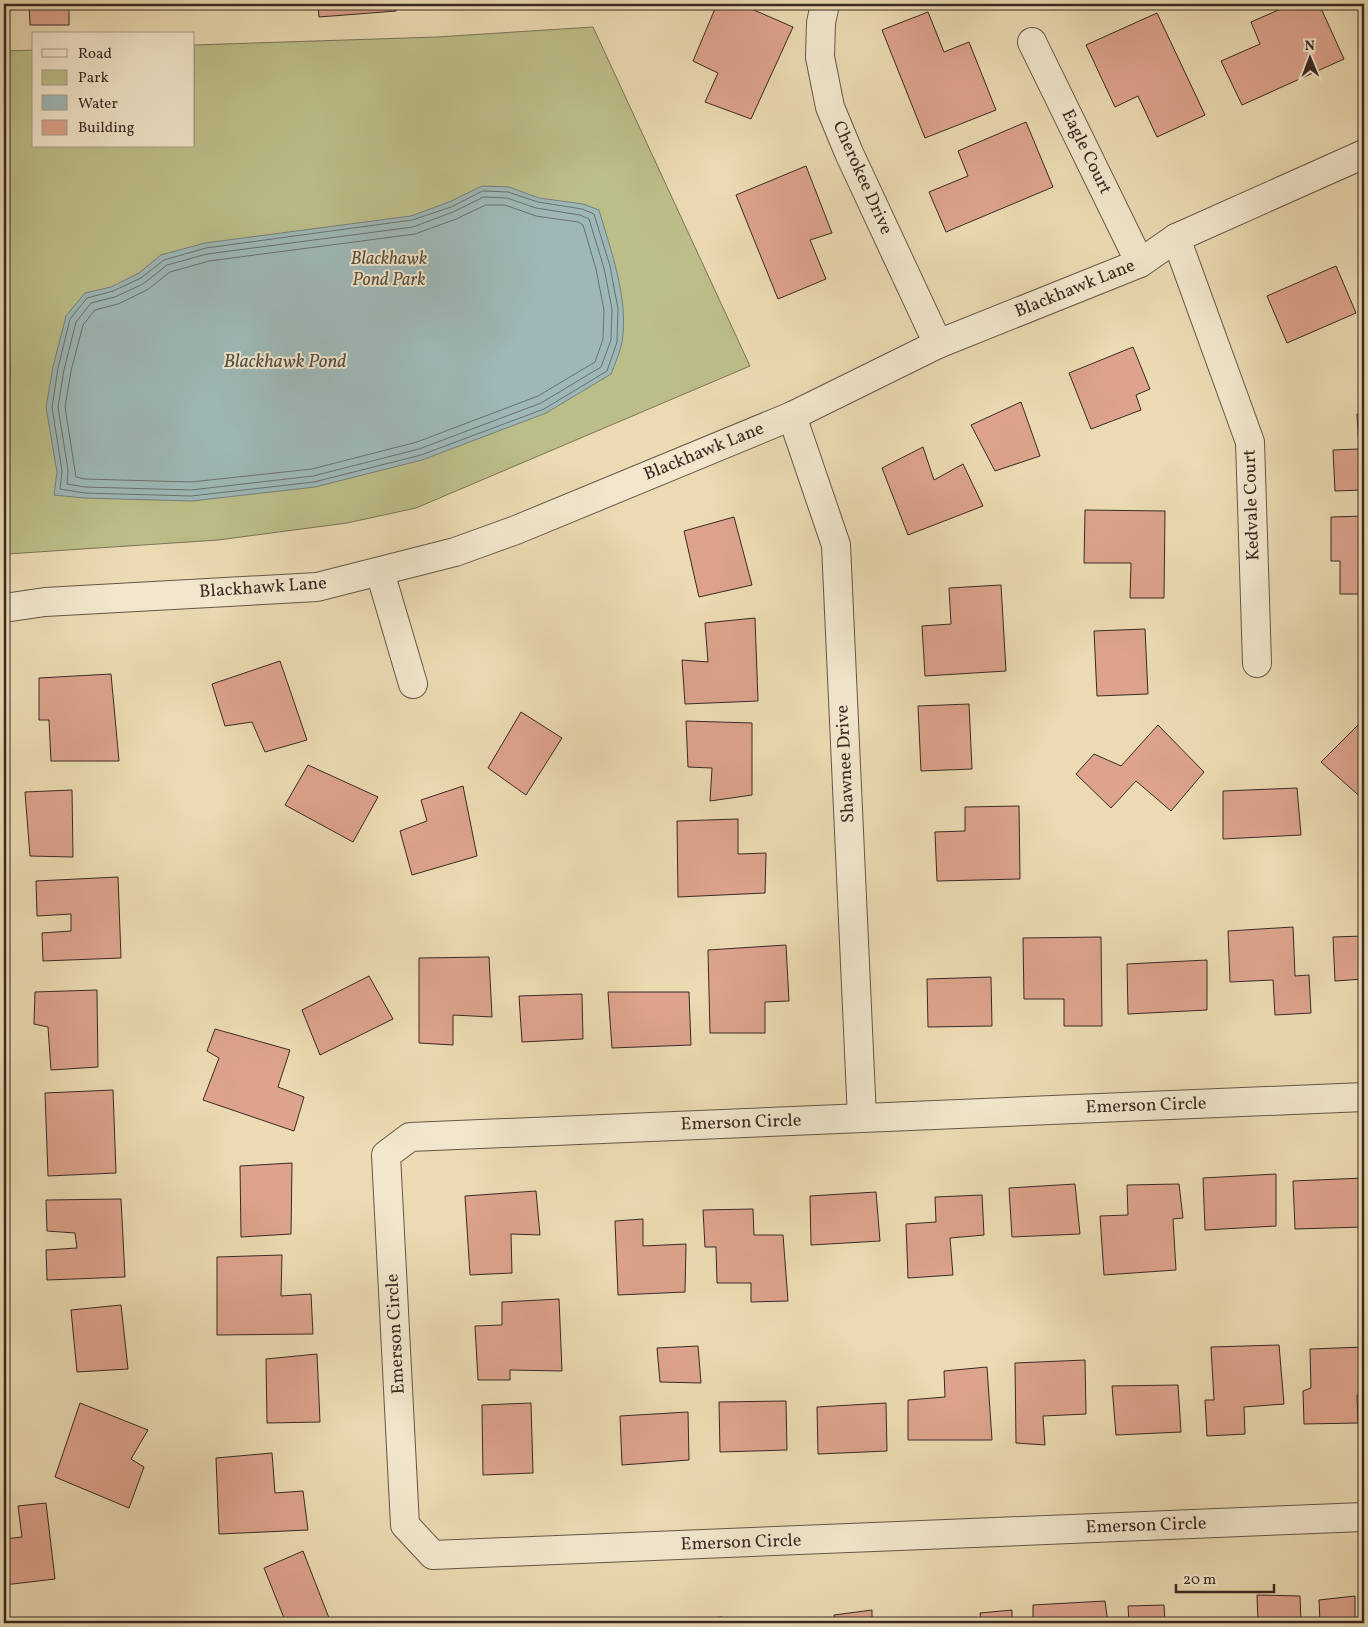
<svg xmlns="http://www.w3.org/2000/svg" width="1368" height="1627" font-family="Vollkorn,serif">
<style>
.green{fill:#bcbe89;stroke:#7a7456}
.water{fill:#9db8b7;stroke:#757f7c}
.lines{fill:none;stroke-linecap:round;stroke-linejoin:round}
.shore{stroke:#6a716e;stroke-width:1}
.building{fill:#dda38c;stroke:#382a24}
.street-casing{stroke:#655648;stroke-width:30}
.street{stroke:#f2e7cd;stroke-width:28}
.labels{text-anchor:middle;dominant-baseline:central;stroke-width:4;stroke-linejoin:round;paint-order:stroke}
.street-label{font-size:18px;fill:#382a24;stroke:#f2e7cd}
.park-label{font-size:18px;font-style:italic;fill:#594f3d;stroke:#f2e7cd}
.water-label{font-size:19px;font-style:italic;fill:#514e49;stroke:#f2e7cd}
</style>
<rect width="100%" height="100%" fill="#ebdab2"/>
<filter id="stains"><feTurbulence type="fractalNoise" baseFrequency=".004" numOctaves="4"/><feColorMatrix values="0 0 0 0 .2 0 0 0 0 .09 0 0 0 0 .02 0 0 0 .5 -.17"/></filter>
<radialGradient id="worn" r=".72"><stop offset=".6" stop-color="#630" stop-opacity="0"/><stop offset="1" stop-color="#630" stop-opacity=".3"/></radialGradient>
<polygon class="green" points="593,27 750,366 416,508 347,523 218,540 7,554 10,367 4,219 4,51 34,50 34,146 194,146 194,45 437,37"/>
<path class="water" d="M482,186l27,1 30,11 44,6 16,6c12,42 30,88 23,132 -2,10 -7,22 -11,32l-65,39 -124,47 -107,27 -123,14 -108,-3 -30,-3 3,-23 -11,-65 7,-40 13,-51 19,-23 26,-6 28,-14 22,-18 44,-12 206,-27 38,-14z"/>
<g class="lines">
<g class="shore">
<polygon points="483,191 508,192 538,202 582,209 594,214 610,266 618,309 617,342 607,371 544,409 421,455 314,482 191,496 84,493 60,489 62,471 52,407 58,368 70,319 87,298 113,291 141,278 164,260 206,248 412,220 451,207"/>
<polygon points="484,197 507,198 536,208 580,215 589,219 604,268 612,309 611,340 601,367 541,403 419,449 313,476 191,490 85,487 67,484 68,470 58,407 64,370 76,322 91,303 115,297 143,284 167,265 207,254 413,227 453,212"/>
<polygon points="486,205 505,205 536,216 578,222 583,225 596,269 604,310 603,339 595,362 538,396 417,442 312,469 191,482 85,479 76,477 65,407 71,371 83,325 95,310 118,304 147,290 170,272 209,261 415,234 456,219"/>
</g>
</g>
<g class="building">
<polygon points="29,4 69,4 69,25 30,25"/>
<polygon points="318,4 395,4 396,11 319,17"/>
<polygon points="717,4 740,4 793,27 751,119 705,102 718,73 693,61"/>
<polygon points="1292,4 1319,4 1344,59 1242,105 1221,61 1260,44 1251,22"/>
<polygon points="928,12 944,52 969,42 996,110 925,138 882,30"/>
<polygon points="1157,13 1205,115 1157,137 1138,96 1115,107 1086,45"/>
<polygon points="1026,122 1053,187 946,232 929,192 968,176 958,151"/>
<polygon points="806,166 832,233 810,240 826,279 778,299 736,195"/>
<polygon points="1336,266 1356,313 1287,343 1267,296"/>
<polygon points="1133,347 1150,389 1136,395 1141,410 1091,429 1069,373"/>
<polygon points="1021,402 1040,456 995,471 971,425"/>
<polygon points="1357,414 1364,414 1364,490 1335,491 1333,450 1359,449"/>
<polygon points="923,447 934,480 963,464 983,506 908,535 882,468"/>
<polygon points="1085,510 1165,511 1164,598 1130,598 1131,563 1084,563"/>
<polygon points="1364,516 1364,594 1340,594 1340,561 1331,561 1331,517"/>
<polygon points="734,517 752,585 699,597 684,531"/>
<polygon points="1001,585 1006,671 925,676 922,626 951,624 949,588"/>
<polygon points="755,618 758,701 685,704 682,660 708,662 705,623"/>
<polygon points="1145,629 1148,694 1097,696 1094,631"/>
<polygon points="280,661 307,740 265,752 252,722 225,726 212,684"/>
<polygon points="111,674 119,761 51,761 49,720 39,720 39,678"/>
<polygon points="969,704 972,769 921,771 918,706"/>
<polygon points="521,712 562,738 526,795 488,768"/>
<polygon points="1364,719 1364,800 1321,762"/>
<polygon points="686,721 752,723 752,795 710,801 712,768 688,767"/>
<polygon points="1158,725 1204,772 1171,811 1136,781 1111,808 1076,774 1094,754 1121,766"/>
<polygon points="308,765 378,797 353,842 285,805"/>
<polygon points="463,786 477,856 412,875 400,831 427,821 421,800"/>
<polygon points="1297,788 1301,835 1223,839 1223,791"/>
<polygon points="72,790 73,857 30,856 25,792"/>
<polygon points="1019,806 1020,879 937,881 935,832 965,831 965,807"/>
<polygon points="738,819 738,854 766,853 765,893 678,897 677,821"/>
<polygon points="118,877 121,958 43,961 42,933 71,931 71,914 37,916 36,881"/>
<polygon points="1293,927 1295,976 1309,975 1311,1013 1275,1015 1273,980 1230,982 1228,931"/>
<polygon points="1364,936 1364,979 1335,981 1333,937"/>
<polygon points="1101,937 1102,1026 1064,1026 1064,999 1024,999 1023,938"/>
<polygon points="786,945 789,1001 765,1002 765,1033 710,1033 708,950"/>
<polygon points="489,957 492,1017 453,1015 453,1045 419,1043 419,958"/>
<polygon points="1207,960 1207,1010 1128,1014 1127,964"/>
<polygon points="369,976 393,1019 320,1055 302,1010"/>
<polygon points="991,977 992,1026 928,1027 927,979"/>
<polygon points="97,990 98,1067 51,1070 48,1027 34,1024 35,992"/>
<polygon points="608,992 689,992 691,1045 612,1048"/>
<polygon points="582,994 583,1039 522,1042 519,996"/>
<polygon points="215,1029 290,1050 278,1087 304,1097 294,1131 203,1100 219,1058 207,1051"/>
<polygon points="113,1090 116,1173 48,1176 45,1093"/>
<polygon points="292,1163 291,1234 241,1237 240,1166"/>
<polygon points="1276,1174 1276,1226 1205,1230 1203,1178"/>
<polygon points="1364,1178 1364,1227 1295,1229 1293,1181"/>
<polygon points="1075,1184 1080,1234 1012,1237 1009,1188"/>
<polygon points="1179,1184 1183,1218 1173,1219 1176,1270 1104,1275 1100,1216 1128,1215 1127,1185"/>
<polygon points="536,1191 540,1235 511,1234 512,1273 470,1275 465,1196"/>
<polygon points="876,1192 880,1241 811,1245 810,1196"/>
<polygon points="982,1195 984,1235 950,1238 953,1275 908,1278 906,1224 936,1222 935,1197"/>
<polygon points="121,1199 125,1277 47,1280 46,1250 77,1248 75,1233 47,1231 46,1200"/>
<polygon points="753,1209 754,1235 783,1235 788,1301 751,1302 751,1283 717,1283 716,1247 705,1247 703,1210"/>
<polygon points="643,1219 643,1246 686,1244 685,1292 618,1295 615,1221"/>
<polygon points="282,1255 281,1296 311,1294 313,1334 217,1335 217,1257"/>
<polygon points="559,1299 562,1371 510,1370 510,1380 478,1380 475,1326 502,1325 502,1302"/>
<polygon points="121,1305 128,1369 77,1372 71,1310"/>
<polygon points="1279,1345 1284,1404 1244,1407 1245,1434 1207,1436 1205,1400 1214,1400 1211,1347"/>
<polygon points="698,1346 701,1383 660,1382 657,1348"/>
<polygon points="1364,1347 1364,1396 1357,1395 1358,1423 1304,1424 1303,1391 1311,1388 1310,1349"/>
<polygon points="317,1354 320,1422 267,1423 266,1359"/>
<polygon points="1085,1360 1086,1414 1043,1416 1045,1445 1016,1443 1015,1363"/>
<polygon points="987,1367 992,1440 908,1440 908,1400 945,1397 944,1371"/>
<polygon points="1178,1385 1181,1432 1116,1435 1112,1386"/>
<polygon points="786,1401 787,1450 720,1452 719,1402"/>
<polygon points="80,1403 148,1430 131,1459 144,1467 129,1508 55,1477"/>
<polygon points="531,1403 533,1473 483,1475 482,1405"/>
<polygon points="886,1403 887,1451 818,1454 817,1407"/>
<polygon points="688,1412 689,1460 622,1465 620,1416"/>
<polygon points="272,1453 275,1493 303,1491 308,1530 219,1534 216,1458"/>
<polygon points="46,1503 55,1579 4,1585 4,1528 5,1539 22,1537 18,1506"/>
<polygon points="303,1551 329,1618 312,1623 286,1623 264,1568"/>
<polygon points="1257,1595 1300,1596 1301,1623 1258,1623"/>
<polygon points="1355,1596 1355,1623 1320,1623 1319,1600"/>
<polygon points="1105,1601 1108,1623 1033,1623 1033,1605"/>
<polygon points="1164,1605 1165,1623 1129,1623 1128,1606"/>
<polygon points="872,1610 872,1623 835,1623 834,1615"/>
<polygon points="1012,1610 1012,1623 981,1623 980,1613"/>
<polygon points="722,1617 722,1623 677,1623 677,1621"/>
<polygon points="811,1620 811,1623 763,1623"/>
</g>
<g class="lines">
<g class="street-casing">
<g id="street">
<polyline points="825,4 821,23 820,57 830,107 849,153 938,344"/>
<polyline points="1032,42 1140,263"/>
<polyline points="1176,238 1250,442 1257,663"/>
<polyline points="792,416 836,545 862,1118"/>
<polyline points="380,572 413,684"/>
<polyline points="4,608 45,602 317,587 455,552 516,530 792,416 938,344 1140,263 1176,238 1364,154"/>
<polyline points="1364,1097 410,1137 386,1155 405,1525 433,1555 1364,1517"/>
</g>
</g>
<use href="#street" class="street"/>
</g>
<g class="labels">
<g class="street-label">
<text transform="translate(1086 152) rotate(64)">Eagle Court</text>
<text transform="translate(862 178) rotate(66)">Cherokee Drive</text>
<text transform="translate(1075 289) rotate(-22)">Blackhawk Lane</text>
<text transform="translate(704 452) rotate(-22)">Blackhawk Lane</text>
<text transform="translate(1252 505) rotate(-92)">Kedvale Court</text>
<text transform="translate(263 588) rotate(-4)">Blackhawk Lane</text>
<text transform="translate(846 764) rotate(-93)">Shawnee Drive</text>
<text transform="translate(1146 1106) rotate(-2)">Emerson Circle</text>
<text transform="translate(741 1123) rotate(-2)">Emerson Circle</text>
<text transform="translate(396 1334) rotate(-93)">Emerson Circle</text>
<text transform="translate(1146 1526) rotate(-2)">Emerson Circle</text>
<text transform="translate(741 1543) rotate(-2)">Emerson Circle</text>
</g>
<g class="park-label">
<text x="389" y="259">Blackhawk<tspan x="389" dy="21">Pond Park</tspan></text>
</g>
<g class="water-label">
<text x="285" y="362">Blackhawk Pond</text>
</g>
</g>
<rect width="1368" height="1627" fill="none" stroke="#ebdab2" stroke-width="20"/>
<rect x="5" y="5" width="1358" height="1617" fill="none" stroke="#382a24" stroke-width="2.5"/>
<rect x="10" y="10" width="1348" height="1607" fill="none" stroke="#382a24"/>
<rect x="32" y="32" width="162" height="115" fill="#f2e7cd" stroke="#a89b89"/>
<rect x="42" y="49" width="25" height="8" fill="#f2e7cd" stroke="#a89b89"/>
<text x="78" y="58" font-size="15" fill="#382a24">Road</text>
<rect x="42" y="70" width="25" height="15" fill="#bcbe89" stroke="#a89b89"/>
<text x="78" y="82" font-size="15" fill="#382a24">Park</text>
<rect x="42" y="95" width="25" height="15" fill="#9db8b7" stroke="#a89b89"/>
<text x="78" y="108" font-size="15" fill="#382a24">Water</text>
<rect x="42" y="120" width="25" height="15" fill="#dda38c" stroke="#a89b89"/>
<text x="78" y="132" font-size="15" fill="#382a24">Building</text>
<g transform="translate(1310 58) rotate(359)" stroke="#f2e7cd" stroke-width="4" paint-order="stroke">
<path d="M0-4L9 19L0 12L-9 19Z" fill="#382a24"/>
<text y="-8" font-size="14" font-weight="bold" text-anchor="middle" fill="#382a24">N</text>
</g>
<path d="M1176 1584v8h98v-8" fill="none" stroke="#382a24" stroke-width="2.5"/>
<text x="1183" y="1584" font-size="15" fill="#382a24" stroke="#f2e7cd" stroke-width="4" paint-order="stroke">20 m</text>
<rect width="100%" height="100%" filter="url(#stains)"/>
<rect width="100%" height="100%" fill="url(#worn)"/>
</svg>
